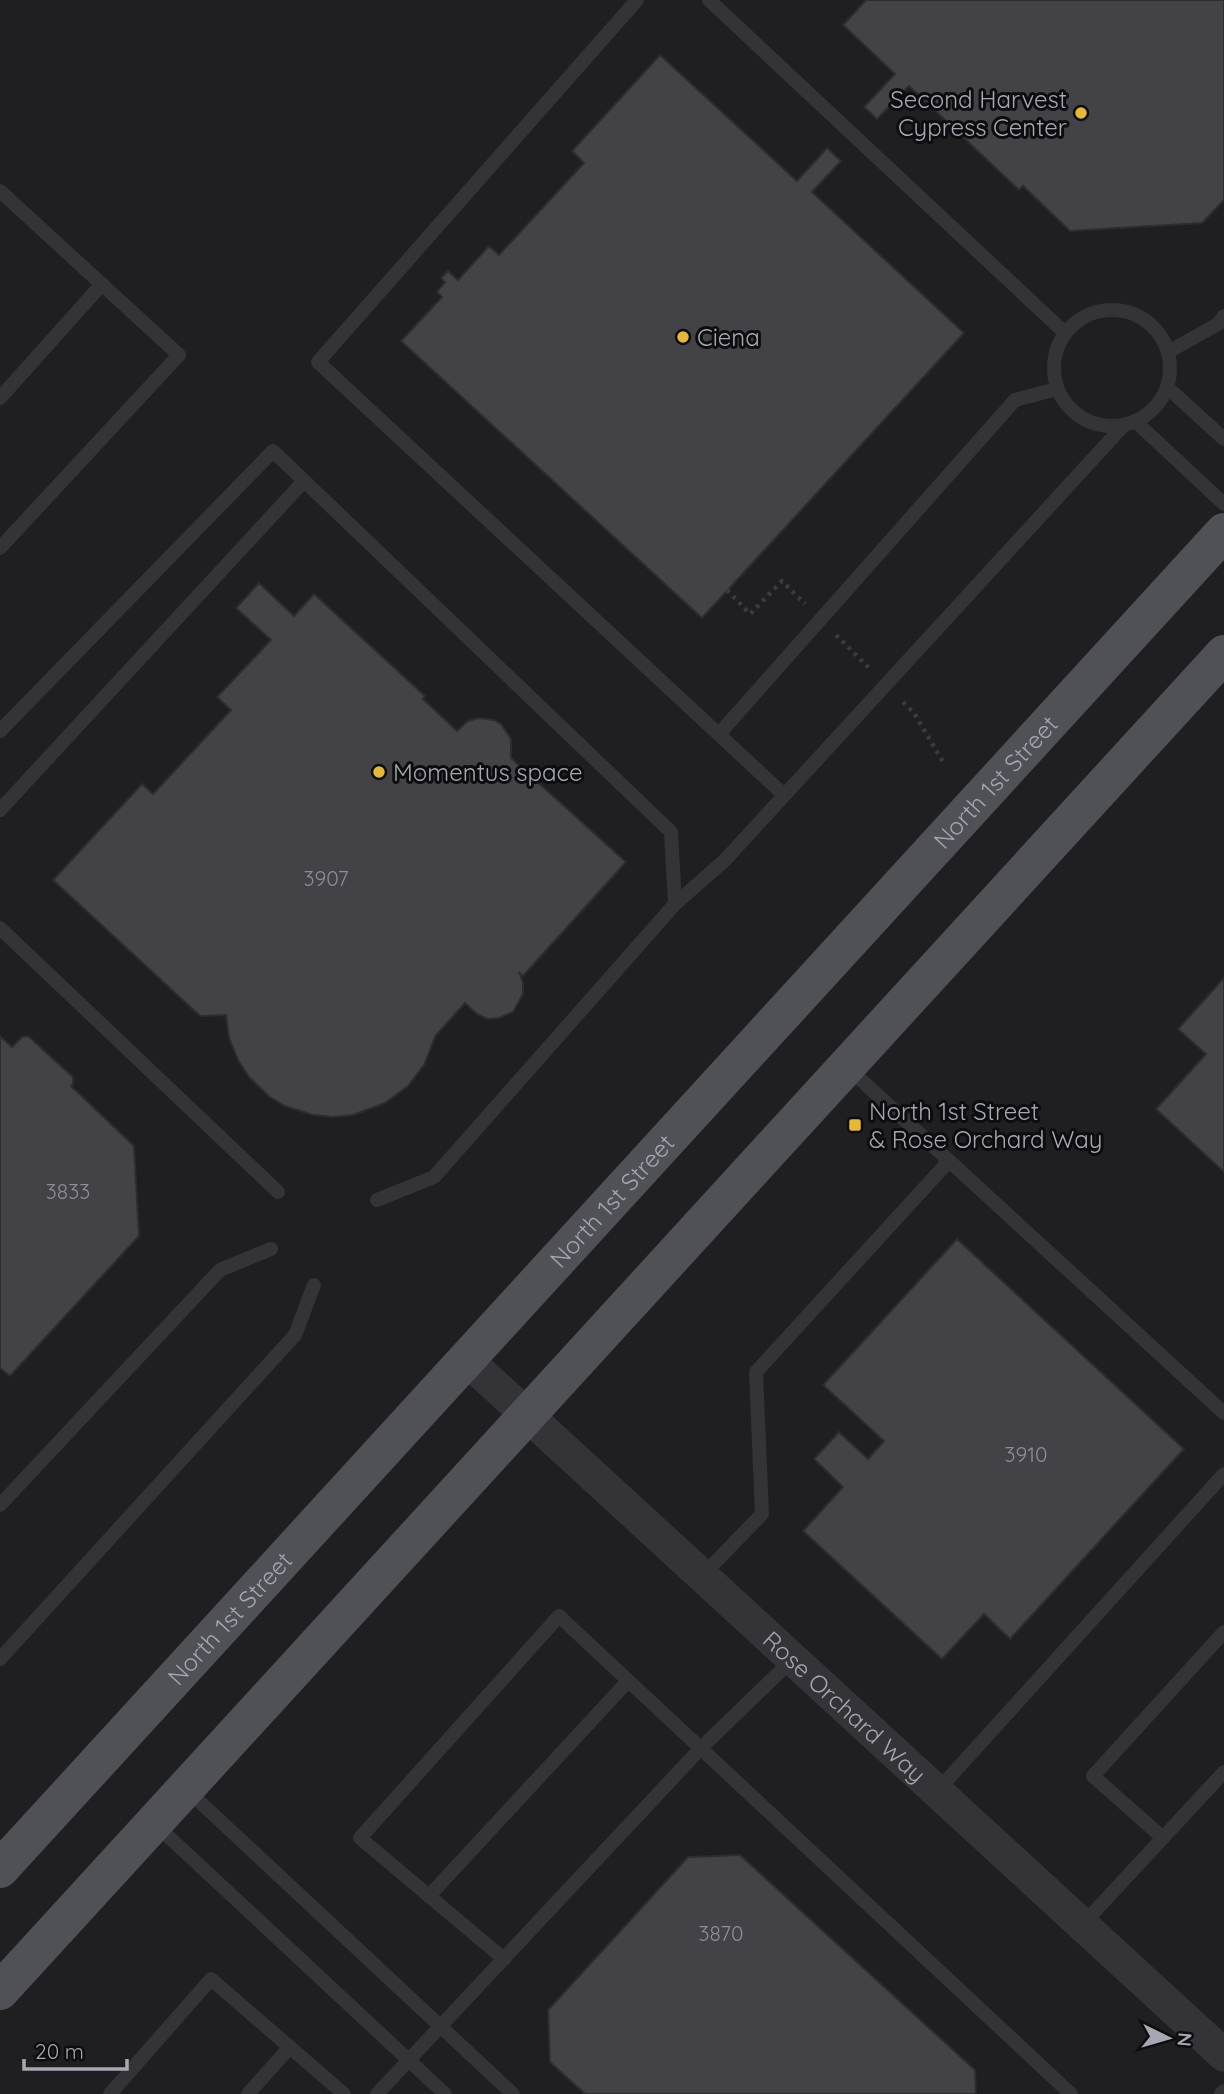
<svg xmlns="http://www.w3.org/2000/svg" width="1224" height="2094" font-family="Quicksand,sans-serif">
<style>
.built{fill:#1f1e21}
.building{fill:#424247;stroke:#2d2c30;stroke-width:2}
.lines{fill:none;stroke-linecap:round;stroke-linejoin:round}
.path{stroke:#3a3b3f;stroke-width:4.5;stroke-dasharray:3.5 5;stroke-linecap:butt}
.service{stroke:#343438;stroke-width:14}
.tertiary{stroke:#343438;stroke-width:33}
.primary{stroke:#505157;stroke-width:38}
.poi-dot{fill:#e4b83a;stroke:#0d0d0f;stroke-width:2.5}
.labels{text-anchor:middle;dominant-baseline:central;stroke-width:6;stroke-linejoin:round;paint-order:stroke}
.number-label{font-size:21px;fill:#8c8e98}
.poi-label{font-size:24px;fill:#a5a8b3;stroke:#0d0d0f;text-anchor:start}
.street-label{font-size:24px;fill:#a5a8b3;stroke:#0d0d0f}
</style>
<rect width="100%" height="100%" fill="#121214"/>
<rect class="built" x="0" y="0" width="1224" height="2094"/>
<g class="building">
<polygon points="866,0 1224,0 1224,200 1202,223 1070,231 1023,186 1019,190 909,86 877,119 864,107 895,74 843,25"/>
<polygon points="660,55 797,181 827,148 841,161 812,192 964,333 702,618 401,341 442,297 437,292 445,282 441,278 448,271 458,280 489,246 499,255 584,163 572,151"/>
<polygon points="259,583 294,616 314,594 425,696 423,699 457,731 468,721 479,718 494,720 501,724 511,739 511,758 626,862 523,976 519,972 523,983 523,994 513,1012 499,1018 488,1019 477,1014 465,1003 436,1035 424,1065 408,1086 385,1103 353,1115 333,1117 313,1115 285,1106 270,1097 249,1077 238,1060 229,1038 226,1015 200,1016 53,880 142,784 153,794 231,710 217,697 271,640 236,608"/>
<polygon points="1224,978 1224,1172 1156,1109 1206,1054 1178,1029"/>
<polygon points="0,1036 12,1047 22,1037 28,1036 73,1077 73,1084 71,1086 134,1146 139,1236 10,1376 0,1368"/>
<polygon points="957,1239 1184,1449 1010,1639 984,1614 942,1659 803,1531 843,1487 814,1459 839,1432 868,1459 884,1441 823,1385"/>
<polygon points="740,1855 975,2070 976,2094 585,2094 550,2062 548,2010 688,1857"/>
</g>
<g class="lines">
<g class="path">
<polyline points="727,590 750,614 782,581 805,604"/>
<polyline points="836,635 869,668"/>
<polyline points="903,702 914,713 943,762"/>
</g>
<g class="service">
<polyline points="637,0 318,362 784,795"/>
<polyline points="709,0 1065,333"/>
<polyline points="0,191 179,355 0,548"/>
<circle cx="1112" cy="368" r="58"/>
<polyline points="1168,352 1218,324 1224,316"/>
<polyline points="1167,387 1224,439"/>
<polyline points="0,398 102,284"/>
<polyline points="1135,421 1224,504"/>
<polyline points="0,731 273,451 671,832 675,904 434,1177 377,1200"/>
<polyline points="719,734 1015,400 1057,389"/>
<polyline points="0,810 304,481"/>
<polyline points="675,904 725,860 1124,425"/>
<polyline points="0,928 278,1192"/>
<polyline points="848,1068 1224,1413"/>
<polyline points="0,1505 220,1270 271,1249"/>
<polyline points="702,1576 762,1514 756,1372 949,1161"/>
<polyline points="0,1659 295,1335 314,1285"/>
<polyline points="186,1789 513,2094"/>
<polyline points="938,1790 1224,1474"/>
<polyline points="155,1824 445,2094"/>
<polyline points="1163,1838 1093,1776 1224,1632"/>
<polyline points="429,1896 628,1681"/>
<polyline points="1083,1924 1224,1772"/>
<polyline points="504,1959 360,1838 559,1616 1071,2094"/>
<polyline points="110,2094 211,1979 344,2094"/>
<polyline points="248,2094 290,2047"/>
<polyline points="377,2094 701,1748 793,1659"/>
<polyline points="1221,2094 1224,2091"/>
</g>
<path class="tertiary" id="s1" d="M466,1359l758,696"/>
<g class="primary">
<path id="s2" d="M0,1869l1224,-1337"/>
<polyline points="0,1991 1224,654"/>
</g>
</g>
<g class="poi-dot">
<circle cx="1081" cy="113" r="7"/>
<circle cx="683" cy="337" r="7"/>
<circle cx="379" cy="772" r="7"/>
<rect x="848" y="1118" width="14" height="14" rx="3.5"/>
</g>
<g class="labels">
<g class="number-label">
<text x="326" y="878">3907</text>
<text x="68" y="1191">3833</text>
<text x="1026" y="1454">3910</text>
<text x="721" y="1933">3870</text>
</g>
<g class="poi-label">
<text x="1067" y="99" text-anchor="end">Second Harvest<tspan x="1067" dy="28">Cypress Center</tspan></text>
<text x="697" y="337">Ciena</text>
<text x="393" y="772">Momentus space</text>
<text x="869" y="1111">North 1st Street<tspan x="869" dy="28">&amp; Rose Orchard Way</tspan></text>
</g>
<g class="street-label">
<text stroke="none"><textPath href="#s2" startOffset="1474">North 1st Street</textPath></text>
<text stroke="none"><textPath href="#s2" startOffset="906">North 1st Street</textPath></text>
<text stroke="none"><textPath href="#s2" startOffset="340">North 1st Street</textPath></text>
<text stroke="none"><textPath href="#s1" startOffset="514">Rose Orchard Way</textPath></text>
</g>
</g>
<g transform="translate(1168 2038) rotate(95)" stroke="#0d0d0f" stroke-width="5" paint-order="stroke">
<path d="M0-5L12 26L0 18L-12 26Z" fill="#a5a8b3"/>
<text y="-10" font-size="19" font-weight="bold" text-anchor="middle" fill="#a5a8b3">N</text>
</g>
<path d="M24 2059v10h103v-10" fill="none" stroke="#a5a8b3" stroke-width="3.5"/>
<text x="35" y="2059" font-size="21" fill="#a5a8b3" stroke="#0d0d0f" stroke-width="5" paint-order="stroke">20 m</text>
</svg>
